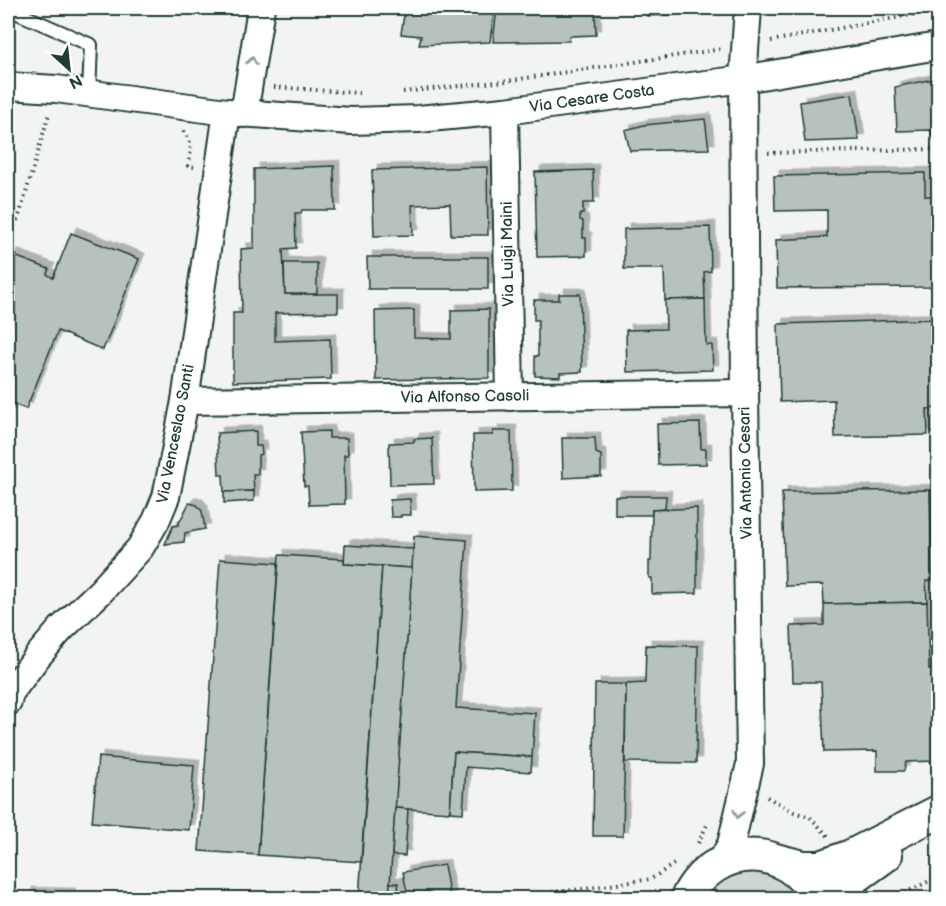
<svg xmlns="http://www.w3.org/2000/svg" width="946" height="906" font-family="'Balsamiq Sans',sans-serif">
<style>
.green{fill:#ced5d3;stroke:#768984;stroke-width:1.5}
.building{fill:#b7c1bd;stroke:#1f3d34;stroke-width:1.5;filter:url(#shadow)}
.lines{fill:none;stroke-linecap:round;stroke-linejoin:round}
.service-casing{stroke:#1f3d34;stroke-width:16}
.minor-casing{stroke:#1f3d34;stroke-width:30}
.tertiary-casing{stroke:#1f3d34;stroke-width:36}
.path{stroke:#1f3d34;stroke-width:4;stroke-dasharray:1.5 4.5;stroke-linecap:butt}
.service{stroke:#fff;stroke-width:12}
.minor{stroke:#fff;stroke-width:26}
.tertiary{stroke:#fff;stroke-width:32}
.oneway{stroke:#8f9e9a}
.labels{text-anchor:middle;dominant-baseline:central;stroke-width:4.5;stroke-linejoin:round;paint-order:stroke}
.street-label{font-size:16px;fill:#1f3d34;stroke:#fff}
</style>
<defs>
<filter id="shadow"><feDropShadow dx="5.5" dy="-5.5" stdDeviation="0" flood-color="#0004"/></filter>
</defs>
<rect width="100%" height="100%" fill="#f2f3f3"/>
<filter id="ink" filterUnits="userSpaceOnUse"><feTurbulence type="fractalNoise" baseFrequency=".0167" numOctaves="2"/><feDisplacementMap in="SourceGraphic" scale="12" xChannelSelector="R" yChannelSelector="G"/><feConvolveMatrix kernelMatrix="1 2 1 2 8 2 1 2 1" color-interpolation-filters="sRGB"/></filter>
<g filter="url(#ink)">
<polygon class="green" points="747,868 778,874 802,898 700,898 718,878"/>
<g class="building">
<polygon points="405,8 494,8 490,42 419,45 421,36 401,34"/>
<polygon points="497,8 595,8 596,35 570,36 569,41 493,42"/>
<polygon points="640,8 685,8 685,14 647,16 647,10 640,10"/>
<polygon points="938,78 938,142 934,142 931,130 897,131 895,87"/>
<polygon points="852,94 859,140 805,142 800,102"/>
<polygon points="705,119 709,149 630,151 625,130 644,125"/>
<polygon points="334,166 335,210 302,210 301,213 295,213 296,248 283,249 285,294 338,294 338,312 275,313 275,341 330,339 331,379 233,382 233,313 242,313 241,249 254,248 254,169"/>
<polygon points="487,167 488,235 451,235 450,204 412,205 413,235 374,236 372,170"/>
<polygon points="593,170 594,203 583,203 583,214 580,214 580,220 583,221 583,238 586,238 586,256 537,257 535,172"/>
<polygon points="925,173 925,196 938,196 938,287 777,288 776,240 827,237 827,210 775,211 774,176"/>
<polygon points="710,227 711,271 704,272 705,299 665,300 664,269 624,269 624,229"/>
<polygon points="71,233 139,259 103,350 58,331 26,409 13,404 8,416 8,266 12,255 49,269 47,274 53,278"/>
<polygon points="367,257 488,257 488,289 368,289"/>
<polygon points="284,263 317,263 317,294 285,294"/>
<polygon points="559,294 580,294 582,372 560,373 560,377 535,376 535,356 538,356 538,320 534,320 534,300 559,300"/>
<polygon points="705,299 706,345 712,345 713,370 627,372 626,330 666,329 665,300"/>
<polygon points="489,309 489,378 376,380 375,311 414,310 414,338 451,339 451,310"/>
<polygon points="938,319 938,408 927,409 928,435 835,437 834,400 780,402 778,324"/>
<polygon points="700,423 701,449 706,449 706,464 658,465 657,424"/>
<polygon points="256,431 256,446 261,446 262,454 258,455 258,474 253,474 254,491 224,492 223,475 219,475 217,433"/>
<polygon points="329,431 329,438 347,438 348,455 344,455 345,504 309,505 308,486 304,486 301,432"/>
<polygon points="493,431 511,431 512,491 474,492 473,435 493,435"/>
<polygon points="432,438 434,484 390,485 389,443 414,442 414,439"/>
<polygon points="562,438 595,438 596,453 601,455 601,476 563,478"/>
<polygon points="930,490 932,580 926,581 927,602 824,604 823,585 785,586 782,492"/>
<polygon points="254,491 254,501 224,503 224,492"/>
<polygon points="615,496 666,496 665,509 652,510 652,515 615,515"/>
<polygon points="410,499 411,515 401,515 401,517 391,517 390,500"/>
<polygon points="189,503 197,505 202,511 205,529 185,533 184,542 165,544 173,526 178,525"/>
<polygon points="697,508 697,593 652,594 652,578 649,578 649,561 651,561 652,510"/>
<polygon points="414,536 467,540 456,708 535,713 532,757 454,752 450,812 395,808"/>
<polygon points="345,545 413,549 412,568 344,564"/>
<polygon points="279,555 344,559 344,564 382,566 361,862 258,855"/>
<polygon points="220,559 278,563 258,855 199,851"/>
<polygon points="382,566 412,568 389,898 359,898"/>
<polygon points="927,602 929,669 932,669 934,716 937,716 938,738 934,738 934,761 906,762 904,771 877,771 877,751 824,752 821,682 793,682 791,626 824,625 824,604"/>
<polygon points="646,645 698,646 696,763 625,762 626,684 645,683"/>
<polygon points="595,684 626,684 623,836 593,836"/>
<polygon points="454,752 532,757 531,772 466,767 463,813 450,812"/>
<polygon points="98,757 194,765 189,830 92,822"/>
<polygon points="395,808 408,809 405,856 392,855"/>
<polygon points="444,865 450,898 408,898 403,872"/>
<polygon points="390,883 398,883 399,898 389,898"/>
<polygon points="27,893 70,894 70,898 26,898"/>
</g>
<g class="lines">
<g class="service-casing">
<polyline id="service" points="8,8 13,11 91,45 89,94"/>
</g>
<g class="minor-casing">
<g id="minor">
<polyline points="8,86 56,89 227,112 351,121 418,119 505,111 743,79 938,46"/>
<polyline points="505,111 510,397"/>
<polyline points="244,114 261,8"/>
<polyline points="185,401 745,393"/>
<polyline points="8,702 10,693 37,657 61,629 100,592 140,548 156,521 166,497 185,401 227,112"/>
<polyline points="721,862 731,844 750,764 745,393 743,79 748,8"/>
</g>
</g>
<g class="tertiary-casing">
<g id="tertiary">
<polyline points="779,861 803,867 821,867 851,856 938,812"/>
<path d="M687,898c27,-56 102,-57 129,0"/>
<polyline points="826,898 886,855"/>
</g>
</g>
<g class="path">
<polyline points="771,41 938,10"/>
<polyline points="274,87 359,93"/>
<polyline points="403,92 506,81 722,49"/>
<path d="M183,131c11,12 8,21 5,35l6,1"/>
<polyline points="768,153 938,149"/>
<polyline points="8,243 20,213 49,114"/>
<polyline points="767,797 794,812 810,817 828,836"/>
<polyline points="698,843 708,823"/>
<polyline points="504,898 582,889 651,879 674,864"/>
<polyline points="894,898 938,877"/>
</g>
<use href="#service" class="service"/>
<use href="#minor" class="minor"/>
<use href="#tertiary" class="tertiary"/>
</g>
<defs><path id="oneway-chevron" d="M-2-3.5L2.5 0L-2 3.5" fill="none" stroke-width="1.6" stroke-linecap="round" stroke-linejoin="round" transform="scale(1.5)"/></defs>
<g class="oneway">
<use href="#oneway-chevron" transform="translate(252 61) rotate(-81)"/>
<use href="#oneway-chevron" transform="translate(738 814) rotate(103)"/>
</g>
</g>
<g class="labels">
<g class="street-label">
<text transform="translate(592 99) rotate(-8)">Via Cesare Costa</text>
<text transform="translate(508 254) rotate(-91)">Via Luigi Maini</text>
<text transform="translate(465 397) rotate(-1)">Via Alfonso Casoli</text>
<text transform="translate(176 434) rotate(-79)">Via Venceslao Santi</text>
<text transform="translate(746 473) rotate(-91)">Via Antonio Cesari</text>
</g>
</g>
<rect width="946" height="906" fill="none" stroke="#fff" stroke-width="30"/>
<rect x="15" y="15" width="916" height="876" fill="none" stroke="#1f3d34" stroke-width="2" filter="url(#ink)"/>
<g transform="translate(69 69) rotate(153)" stroke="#ffffff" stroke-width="4.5" paint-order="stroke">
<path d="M0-4.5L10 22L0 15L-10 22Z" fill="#1f3d34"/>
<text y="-9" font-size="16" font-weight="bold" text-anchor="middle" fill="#1f3d34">N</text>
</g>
</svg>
